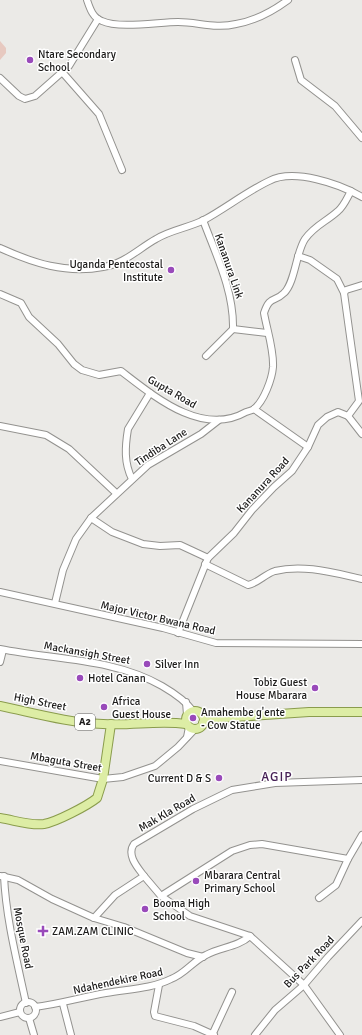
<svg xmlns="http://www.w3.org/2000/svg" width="362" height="1035" font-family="Signika,sans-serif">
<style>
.green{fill:#e7c9c0}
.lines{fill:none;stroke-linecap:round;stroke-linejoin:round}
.minor-casing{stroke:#93928f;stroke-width:8}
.major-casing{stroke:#8a9c4d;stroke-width:10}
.minor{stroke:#fff;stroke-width:6}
.major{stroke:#ddeda5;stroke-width:8}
.poi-dot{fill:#994aba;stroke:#fff;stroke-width:1.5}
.labels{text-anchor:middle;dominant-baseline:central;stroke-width:3;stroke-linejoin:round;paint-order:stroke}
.shield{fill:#fff;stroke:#605f5f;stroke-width:1}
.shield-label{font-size:10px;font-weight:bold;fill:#1c1b1a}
.poi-label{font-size:11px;fill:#1c1b1a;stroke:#fff;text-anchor:start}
.street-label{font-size:11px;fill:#1c1b1a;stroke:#fff}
.quarter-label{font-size:13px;letter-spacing:1px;fill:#451f55;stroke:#fff}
</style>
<rect width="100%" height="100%" fill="#ebeae7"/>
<polygon class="green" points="0,41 6,48 6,53 0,60"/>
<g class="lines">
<g class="minor-casing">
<g id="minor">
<path d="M87,0c3,9 6,18 15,21 17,8 57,1 76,1 20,0 37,7 58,2 18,-3 37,-13 52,-24"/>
<polyline points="295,60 301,80 335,106 362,138"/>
<polyline points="63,73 99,114 122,170"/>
<polyline points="0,78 19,96 25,99 35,96 69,66 98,19"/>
<path d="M203,220c13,35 31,71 30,109l-27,27"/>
<path d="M0,248c33,15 66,26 103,19 21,-3 35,-18 53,-28 14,-9 32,-11 48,-19 22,-12 42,-28 65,-39 25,-13 71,3 93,16"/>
<polyline points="298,256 310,260 337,279 344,293"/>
<path d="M0,294l21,9 8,14 29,27 16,20 8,6 17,5 22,-4c34,26 81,66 125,41 3,-1 7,-2 8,-3 10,-8 18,-30 19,-42 1,-17 -6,-37 -9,-54 6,-18 10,-10 20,-20 11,-10 12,-41 21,-54 10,-14 21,-17 33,-28 6,-5 9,-13 13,-20"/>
<polyline points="233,329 267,333"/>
<polyline points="254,409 308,447"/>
<polyline points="348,416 362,434"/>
<polyline points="0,426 46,435 69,449 116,493"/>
<path d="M132,479c-8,-16 -7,-32 -4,-50l22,-36"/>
<polyline points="91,518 112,532 143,544 160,546 180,545 208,558"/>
<path d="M205,564l43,21c10,-2 17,-11 27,-14 29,-7 59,2 87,8"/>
<polyline points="0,592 163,628 216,643 362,644"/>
<polyline points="55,603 63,570 76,539 91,518 148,465 201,434 219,420"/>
<polyline points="178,633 208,558 234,533 252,510 274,487 292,471 308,447 318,425 327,417 338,412 348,416 359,401 344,293 346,290 362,285"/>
<path d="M0,649c55,11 113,9 162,37 12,7 23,14 31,25"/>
<polyline points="0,662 3,650"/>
<polyline points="186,702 187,715"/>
<polyline points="187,737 189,727"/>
<polyline points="0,761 103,779 123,777 155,766 178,747 195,729"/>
<path d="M0,876l18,4 34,19 42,19 21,-23 29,-19c-6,-8 -18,-21 -10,-32l59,-35 39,-19 43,-7 87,-3"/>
<path d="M4,876c2,43 13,85 22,127"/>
<polyline points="144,876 161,896 190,916 250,936"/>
<polyline points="161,896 232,851 250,845 262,844 348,859 362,835"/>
<polyline points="319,898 336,885 348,859"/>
<polyline points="94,918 124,927 187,953 203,957"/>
<polyline points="159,985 154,1012 155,1016 194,1026 214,1035"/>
<circle cx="28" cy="1010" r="8"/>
<polyline points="63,1004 71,1035"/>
<path d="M35,1007c24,-3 47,-10 71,-14 22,-4 45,-4 65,-14 14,-5 22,-18 35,-24 15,-8 32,-8 44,-19l54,49 36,50"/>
<polyline points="0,1017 20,1012"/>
<polyline points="29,1018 34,1035"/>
<polyline points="213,1033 232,992"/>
<polyline points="255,1035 275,1010 304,985 328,957 362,921"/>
</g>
</g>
<g class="major-casing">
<g id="major">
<path d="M0,706c34,7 69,17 103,18 28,2 56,-4 83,0"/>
<circle cx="195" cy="720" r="9"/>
<polyline points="203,723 221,718 309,712 362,712"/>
<path d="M0,818c14,2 30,8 44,6 12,-2 43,-18 53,-26l6,-19 8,-55"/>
</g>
</g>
<use href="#minor" class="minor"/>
<use href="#major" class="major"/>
</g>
<g class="poi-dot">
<circle cx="30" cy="60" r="4"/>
<circle cx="171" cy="270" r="4"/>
<circle cx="147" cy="664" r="4"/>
<circle cx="80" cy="678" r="4"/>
<circle cx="315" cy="688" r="4"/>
<circle cx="104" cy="707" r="4"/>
<circle cx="193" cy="718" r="4"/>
<circle cx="219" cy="778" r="4"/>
<circle cx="196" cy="881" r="4"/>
<circle cx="145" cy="909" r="4"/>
<path d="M41 925h4v4h4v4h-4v4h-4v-4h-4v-4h4z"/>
</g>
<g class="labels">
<rect class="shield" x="75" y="714" width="20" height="16" rx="3"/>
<g class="shield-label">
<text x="85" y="722">A2</text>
</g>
<g class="poi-label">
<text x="38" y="54">Ntare Secondary<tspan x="38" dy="13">School</tspan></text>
<text x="163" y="264" text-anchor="end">Uganda Pentecostal<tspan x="163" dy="13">Institute</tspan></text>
<text x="155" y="664">Silver Inn</text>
<text x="88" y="678">Hotel Canan</text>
<text x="307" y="682" text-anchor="end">Tobiz Guest<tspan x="307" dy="13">House Mbarara</tspan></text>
<text x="112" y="701">Africa<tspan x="112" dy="13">Guest House</tspan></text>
<text x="201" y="712">Amahembe g'ente<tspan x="201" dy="13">- Cow Statue</tspan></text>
<text x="211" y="778" text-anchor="end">Current D &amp; S</text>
<text x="204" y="875">Mbarara Central<tspan x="204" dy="13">Primary School</tspan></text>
<text x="153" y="903">Booma High<tspan x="153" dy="13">School</tspan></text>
<text x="52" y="931">ZAM.ZAM CLINIC</text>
</g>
<g class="street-label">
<text transform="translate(229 266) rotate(71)">Kananura Link</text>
<text transform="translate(172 392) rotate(30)">Gupta Road</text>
<text transform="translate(161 447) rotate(-33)">Tindiba Lane</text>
<text transform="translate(263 485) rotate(-47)">Kananura Road</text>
<text transform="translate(158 618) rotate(13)">Major Victor Bwana Road</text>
<text transform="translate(87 653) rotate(10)">Mackansigh Street</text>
<text transform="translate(40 702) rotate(11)">High Street</text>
<text transform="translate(66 762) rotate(10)">Mbaguta Street</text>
<text transform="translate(167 813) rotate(-30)">Mak Kla Road</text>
<text transform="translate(23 938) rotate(79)">Mosque Road</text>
<text transform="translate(309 962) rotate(-46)">Bus Park Road</text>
<text transform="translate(118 981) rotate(-12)">Ndahendekire Road</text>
</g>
<g class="quarter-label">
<text x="277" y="777">AGIP</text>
</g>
</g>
</svg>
